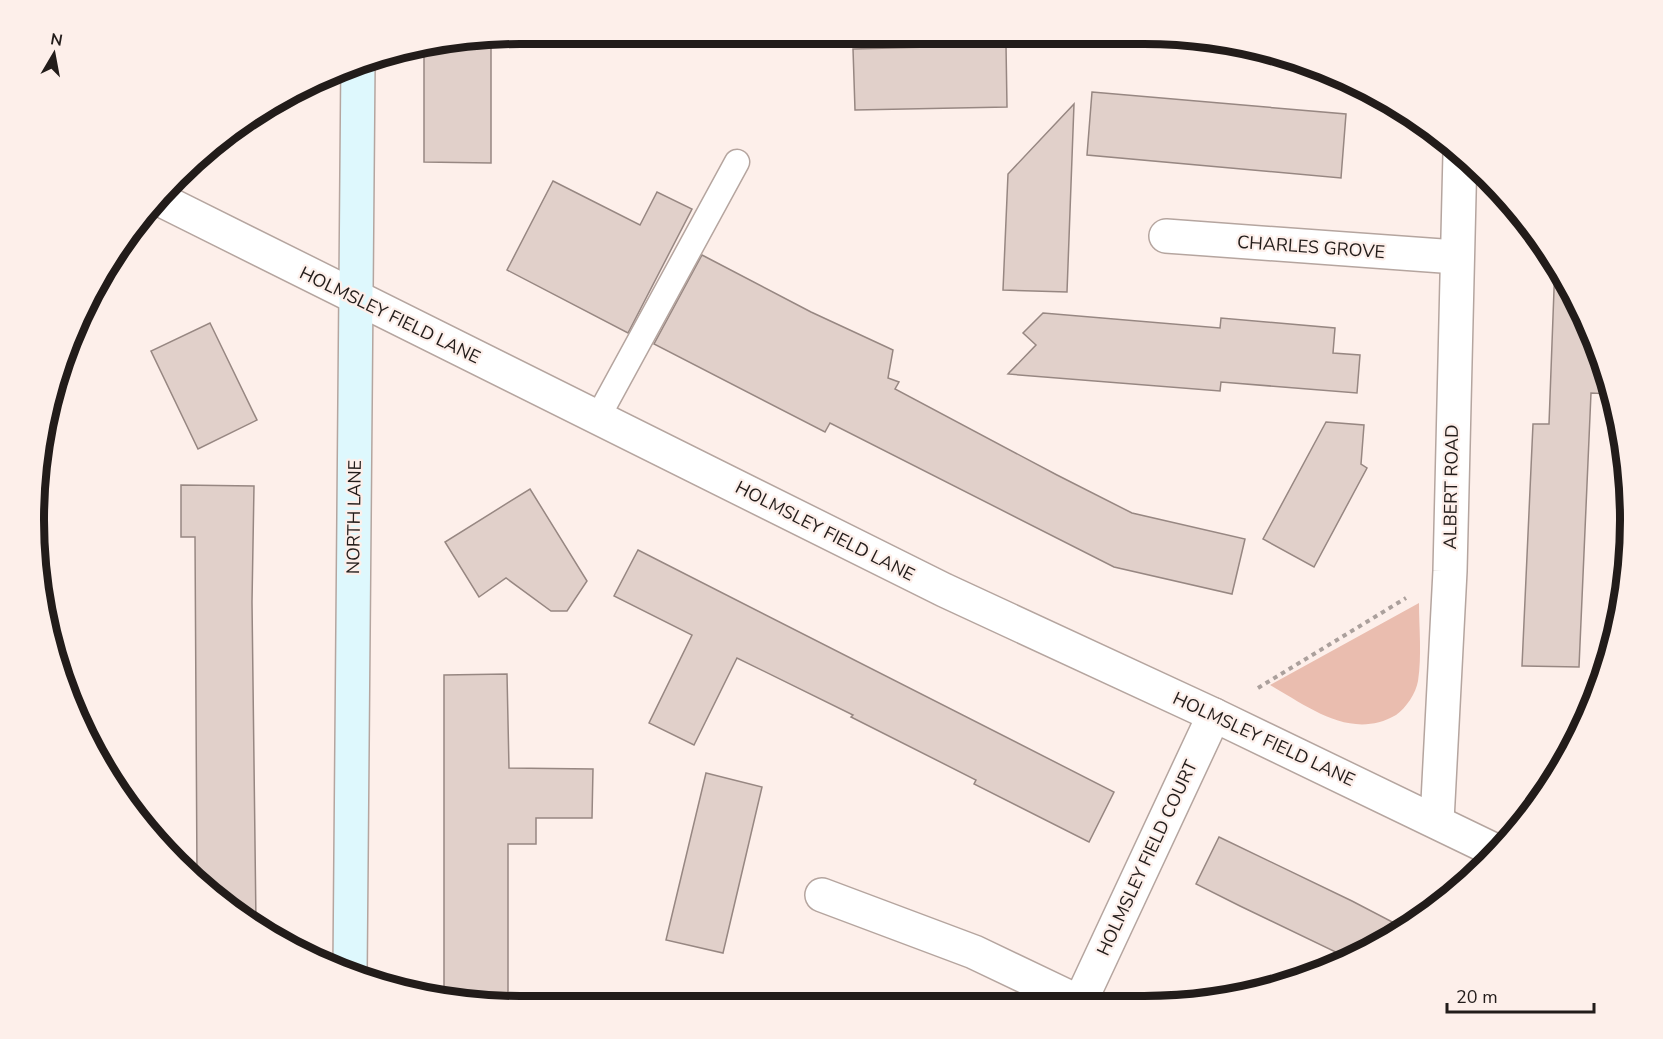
<svg xmlns="http://www.w3.org/2000/svg" width="1663" height="1039" font-family="'Nunito Sans',sans-serif">
<style>
.green{fill:#eabdaf}
.building{fill:#e1d0ca;stroke:#978782;stroke-width:1.5}
.lines{fill:none;stroke-linecap:round;stroke-linejoin:round}
.lane-casing{stroke:#b5a59f;stroke-width:27}
.street-casing{stroke:#b5a59f;stroke-width:36}
.secondary-casing{stroke:#b5a59f;stroke-width:36}
.path{stroke:#aba09c;stroke-width:4;stroke-dasharray:4.5 4.5;stroke-linecap:butt}
.lane{stroke:#fff;stroke-width:24}
.street{stroke:#fff;stroke-width:33}
.secondary{stroke:#def8fd;stroke-width:33}
.labels{text-anchor:middle;dominant-baseline:central;stroke-width:4.5;stroke-linejoin:round;paint-order:stroke}
.street-label{font-size:18px;fill:#221c1a;stroke:#fdefea}
.rim{fill:none;stroke:#221c1a;stroke-width:8}
</style>
<rect width="100%" height="100%" fill="#fdefea"/>
<path class="green" d="M1419,603c0,25 3,53 -1,78 -2,12 -12,27 -22,34 -45,26 -87,-8 -126,-30z"/>
<g class="building">
<polygon points="491,38 491,163 424,162 424,49"/>
<polygon points="1006,45 1007,107 855,110 853,49"/>
<polygon points="1092,92 1346,114 1341,178 1087,155"/>
<polygon points="1074,104 1067,292 1003,290 1008,174"/>
<polygon points="553,181 640,225 657,192 692,209 628,333 507,270"/>
<polygon points="702,255 811,312 893,350 888,378 899,382 895,389 1057,475 1132,513 1245,539 1232,594 1114,567 830,423 825,432 654,344"/>
<polygon points="1555,263 1565,277 1604,363 1611,394 1591,393 1579,667 1522,666 1533,424 1549,424"/>
<polygon points="1043,313 1220,328 1221,318 1335,328 1333,353 1360,355 1357,393 1221,382 1220,391 1008,374 1036,345 1023,333"/>
<polygon points="210,323 257,420 198,449 151,351"/>
<polygon points="1326,422 1364,425 1361,464 1367,468 1314,567 1263,539"/>
<polygon points="181,485 254,486 252,602 256,924 223,905 197,877 195,537 181,537"/>
<polygon points="530,489 587,581 567,611 551,611 506,578 479,597 445,542"/>
<polygon points="638,550 1114,792 1089,842 974,784 976,780 851,717 853,715 737,658 694,745 649,723 692,635 614,596"/>
<polygon points="507,674 509,768 593,769 592,818 536,818 536,844 508,844 508,1002 456,1002 444,999 444,675"/>
<polygon points="706,773 762,787 723,953 666,940"/>
<polygon points="1219,837 1352,901 1402,927 1350,959 1240,906 1196,884"/>
</g>
<g class="lines">
<g class="lane-casing">
<polyline id="lane" points="598,417 737,162"/>
</g>
<g class="street-casing">
<g id="street">
<polyline points="159,199 944,590 1214,715 1496,851"/>
<polyline points="1166,236 1456,257"/>
<polyline points="1437,821 1450,571 1460,153"/>
<polyline points="822,895 974,952 1085,1005"/>
<polyline points="1080,1002 1214,715"/>
</g>
</g>
<g class="secondary-casing">
<polyline id="secondary" points="350,973 358,61"/>
</g>
<g class="path">
<polyline points="1097,36 1107,40 1242,47"/>
<polyline points="1258,688 1406,598"/>
</g>
<use href="#lane" class="lane"/>
<use href="#street" class="street"/>
<use href="#secondary" class="secondary"/>
</g>
<g class="labels">
<g class="street-label">
<text transform="translate(1311 247) rotate(4)">CHARLES GROVE</text>
<text transform="translate(390 315) rotate(26)">HOLMSLEY FIELD LANE</text>
<text transform="translate(1451 487) rotate(-89)">ALBERT ROAD</text>
<text transform="translate(354 517) rotate(-89)">NORTH LANE</text>
<text transform="translate(825 531) rotate(27)">HOLMSLEY FIELD LANE</text>
<text transform="translate(1264 739) rotate(25)">HOLMSLEY FIELD LANE</text>
<text transform="translate(1147 858) rotate(-65)">HOLMSLEY FIELD COURT</text>
</g>
</g>
<path d="M0 0H1663V1039H0ZM520 44H1144A476 476 0 0 1 1620 520V520A476 476 0 0 1 1144 996H520A476 476 0 0 1 44 520V520A476 476 0 0 1 520 44Z" fill="#fdefea" fill-rule="evenodd"/>
<path class="rim" d="M520 44H1144A476 476 0 0 1 1620 520V520A476 476 0 0 1 1144 996H520A476 476 0 0 1 44 520V520A476 476 0 0 1 520 44Z"/>
<g transform="translate(54 54) rotate(10)" stroke="#fdefea" stroke-width="4.5" paint-order="stroke">
<path d="M0-4.5L10 22L0 15L-10 22Z" fill="#221c1a"/>
<text y="-9" font-size="16" font-weight="bold" text-anchor="middle" fill="#221c1a">N</text>
</g>
<path d="M1447 1003v9h147v-9" fill="none" stroke="#221c1a" stroke-width="3"/>
<text x="1456" y="1003" font-size="18" fill="#221c1a" stroke="#fdefea" stroke-width="4.5" paint-order="stroke">20 m</text>
</svg>
